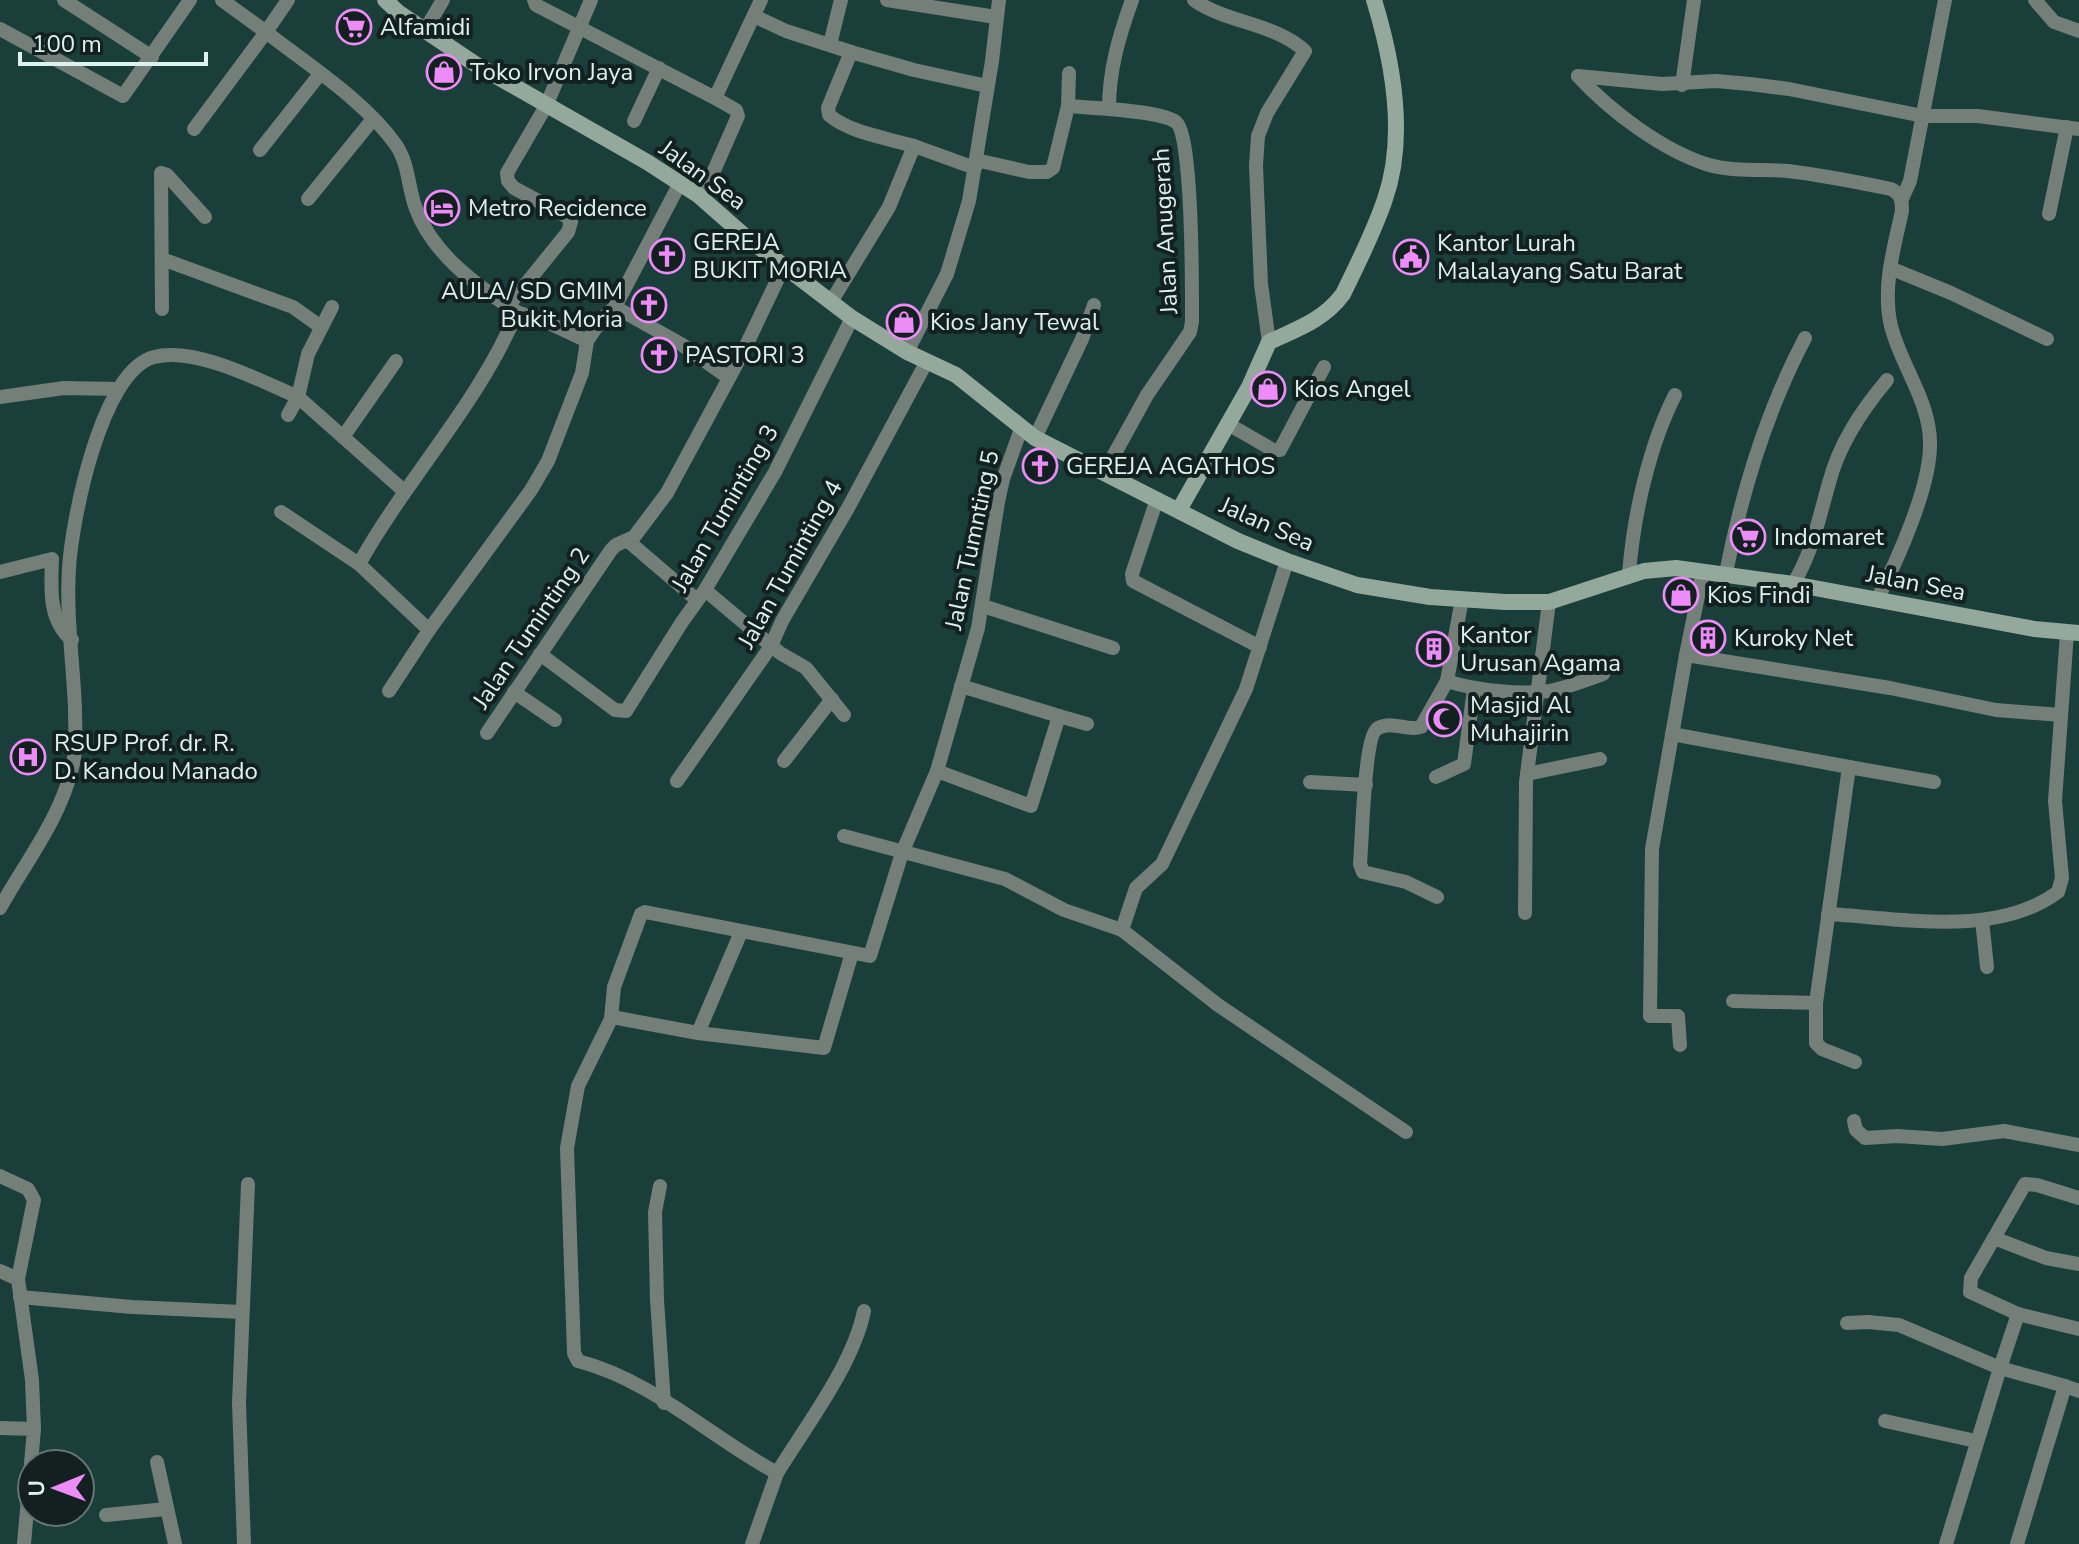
<svg xmlns="http://www.w3.org/2000/svg" width="2079" height="1544" font-family="'Nunito Sans',sans-serif">
<style>
.lines{fill:none;stroke-linecap:round;stroke-linejoin:round}
.street{stroke:#737f78;stroke-width:14}
.secondary{stroke:#94a89c;stroke-width:16}
.labels{text-anchor:middle;dominant-baseline:central;stroke-width:8;stroke-linejoin:round;paint-order:stroke}
.poi-label{font-size:24px;fill:#ddf1ee;stroke:#122120;text-anchor:start}
.street-label{font-size:24px;fill:#ddf1ee;stroke:#122120}
</style>
<rect width="100%" height="100%" fill="#1a3e3a"/>
<g class="lines">
<g class="street">
<polyline points="64,0 152,57"/>
<polyline points="222,0 266,32 288,0"/>
<polyline points="534,0 536,5 715,98 761,0"/>
<path d="M591,0l-45,106 -39,67 1,8 6,7 52,28 5,6 -3,10 -60,74 9,6c-38,91 -110,166 -158,252l70,66 102,-140 17,-29 34,-88 5,-32 14,-21 14,-13 65,-124"/>
<polyline points="887,0 996,17"/>
<path d="M1194,0c32,23 81,23 111,51l-38,62 -9,23 -2,29 5,119 8,58"/>
<polyline points="2035,0 2054,22 2079,31"/>
<polyline points="754,16 786,31 851,52"/>
<polyline points="0,29 123,96 190,0"/>
<polyline points="425,30 443,0"/>
<polyline points="830,44 841,0"/>
<path d="M1578,76c32,35 85,75 131,89 26,7 53,4 79,6 35,4 69,11 103,18 10,5 11,11 11,22 -8,37 -20,76 -11,115 10,40 39,75 39,117 1,43 -33,118 -53,157"/>
<polyline points="1578,76 1662,84 1716,81 1750,84 1789,89 1923,116 1978,116 2079,129"/>
<polyline points="1682,85 1694,0"/>
<polyline points="1068,106 1069,73"/>
<path d="M1109,108c0,-38 10,-72 23,-108"/>
<polyline points="634,121 659,68"/>
<path d="M194,129l72,-97c42,33 99,69 130,113 13,19 12,43 20,64 16,43 56,73 92,97"/>
<polyline points="914,146 975,168"/>
<polyline points="260,150 320,74"/>
<path d="M976,160l53,12h18l6,-4 15,-62c22,2 92,4 108,16 17,13 16,171 16,200l-2,10 -43,63 -43,78"/>
<polyline points="702,198 738,116 736,110 715,98"/>
<polyline points="308,199 373,119"/>
<polyline points="1902,199 1910,181 1945,0"/>
<polyline points="2049,214 2067,127"/>
<polyline points="162,259 293,307 321,327"/>
<polyline points="1890,268 1951,293 2047,339"/>
<path d="M831,302l58,-95 25,-61c-27,-8 -64,-13 -85,-31l-1,-7 23,-56 63,18 73,16"/>
<polyline points="615,307 681,344 729,378"/>
<polyline points="162,309 161,173 167,175 205,217"/>
<polyline points="517,312 551,324 587,341"/>
<polyline points="907,352 947,274 969,201 992,61 999,0"/>
<polyline points="0,397 64,388 118,389"/>
<polyline points="288,415 298,397 404,491"/>
<polyline points="1228,424 1273,450 1280,450 1324,367"/>
<polyline points="343,437 396,361"/>
<polyline points="1035,438 1082,339 1094,305"/>
<polyline points="1157,499 1132,574 1133,581 1260,647"/>
<polyline points="281,512 359,564"/>
<polyline points="628,541 697,600"/>
<polyline points="1287,561 1246,689 1162,864 1136,888 1122,930 1218,1005 1406,1132"/>
<polyline points="1703,571 1686,655 1890,688 1996,710 2061,715"/>
<path d="M0,572l52,-13c-1,29 -4,61 20,81"/>
<path d="M1726,573c16,-82 40,-161 79,-235"/>
<path d="M1629,575c4,-57 20,-129 46,-180"/>
<path d="M1793,584c19,-30 26,-66 36,-101 10,-39 32,-72 58,-103"/>
<polyline points="705,590 780,653 806,668 844,715"/>
<path d="M1462,599l-15,82c26,9 80,15 107,9 17,-4 33,-10 49,-16"/>
<polyline points="983,606 1113,648"/>
<polyline points="540,654 615,710 626,711 682,622 705,590 775,472 852,318"/>
<polyline points="961,686 1059,716"/>
<polyline points="389,691 429,630"/>
<polyline points="514,692 555,720"/>
<polyline points="487,733 611,550 616,545 634,537 667,493 742,354 784,266"/>
<polyline points="1672,734 1849,767 1816,1003 1816,1043 1822,1049 1855,1062"/>
<polyline points="784,761 832,699"/>
<polyline points="1849,767 1934,782"/>
<polyline points="937,771 1031,806 1059,716 1087,724"/>
<polyline points="1527,774 1600,759"/>
<polyline points="1436,777 1464,764 1474,689"/>
<polyline points="677,781 771,646 782,621 848,508 927,361"/>
<polyline points="1310,782 1366,785"/>
<polyline points="844,836 1005,879 1064,910 1122,930"/>
<path d="M1437,897l-31,-15 -43,-10 -3,-8c2,-21 4,-129 18,-136 15,-8 29,4 43,-1l26,-46"/>
<path d="M0,908c25,-45 60,-89 72,-140 5,-19 3,-40 3,-60 -2,-46 -9,-94 -6,-140 3,-48 32,-197 85,-211 41,-11 107,24 144,40l10,-43 24,-47"/>
<polyline points="1525,913 1526,782 1549,602"/>
<path d="M1828,914c72,4 168,24 230,-22l4,-14 -7,-77 12,-168"/>
<polyline points="1982,920 1987,967"/>
<polyline points="1733,1001 1816,1003"/>
<polyline points="612,1017 698,1033 741,932"/>
<polyline points="698,1033 824,1048 852,953"/>
<polyline points="1680,1045 1678,1016 1650,1016 1652,849 1686,655"/>
<polyline points="1854,1121 1856,1130 1865,1138 1897,1136 1942,1139 2004,1131 2079,1145"/>
<polyline points="0,1176 28,1189 34,1200 18,1279"/>
<polyline points="660,1186 655,1212 657,1300 664,1403"/>
<polyline points="2079,1198 2037,1185 2025,1184 1971,1278 1970,1292 2018,1314 2079,1329"/>
<polyline points="1994,1238 2046,1258 2079,1264"/>
<polyline points="0,1271 18,1279 32,1380 34,1429"/>
<polyline points="20,1297 132,1307 242,1312"/>
<path d="M864,1311c-11,54 -58,115 -87,162 -67,-36 -125,-93 -199,-112l-4,-8 -7,-205 11,-62 33,-67 3,-32 27,-73 4,-2 225,44 32,-103 35,-82 41,-143 20,-126 5,-23 18,-50"/>
<polyline points="2018,1314 2000,1368 2065,1386"/>
<polyline points="1847,1323 1868,1322 1899,1325 2000,1368 1946,1544"/>
<polyline points="1885,1421 1976,1441"/>
<polyline points="0,1428 34,1429 24,1544"/>
<polyline points="157,1462 175,1544"/>
<polyline points="106,1515 166,1509"/>
<polyline points="244,1544 239,1403 248,1184"/>
<polyline points="752,1544 777,1473"/>
<polyline points="2017,1544 2065,1386 2079,1391"/>
</g>
<g class="secondary">
<polyline points="385,0 399,13 475,64 647,162 698,195 747,238 852,318 907,352 956,375 1035,438 1238,541 1287,561 1357,585 1430,597 1505,602 1549,602 1644,571 1676,568 1793,584 2034,629 2079,633"/>
<path d="M1179,510l70,-123 20,-45c28,-13 55,-22 74,-48 15,-31 31,-62 42,-95 22,-63 8,-137 -11,-199"/>
</g>
</g>
<defs>
<g id="supermarket-ring" transform="scale(1.8)"><circle r="9.5" fill="#122120" stroke="#ed8cf9" stroke-width="1.5"/><path d="M-6-5.5h2.5l.6 2H6L4.5 2H-2.5L-4.4-4H-6ZM-1.5 3.2a1.3 1.3 0 1 0 .1 0ZM3 3.2a1.3 1.3 0 1 0 .1 0Z" fill="#ed8cf9"/></g>
<g id="shop-ring" transform="scale(1.8)"><circle r="9.5" fill="#122120" stroke="#ed8cf9" stroke-width="1.5"/><path d="M-5-2.5h2.3a2.7 3.5 0 0 1 5.4 0H5L5.5 6h-11ZM-1.5-2.5h3a1.5 2.3 0 0 0-3 0Z" fill="#ed8cf9"/></g>
<g id="hotel-ring" transform="scale(1.8)"><circle r="9.5" fill="#122120" stroke="#ed8cf9" stroke-width="1.5"/><path d="M-6-4.5h1.5V1H6V5H4.5V3h-9V5H-6ZM-4 0a1.8 1.8 0 1 1 3.6 0ZM.5 0V-2.5h3Q6-2.5 6 0Z" fill="#ed8cf9"/></g>
<g id="church-ring" transform="scale(1.8)"><circle r="9.5" fill="#122120" stroke="#ed8cf9" stroke-width="1.5"/><path d="M-1.2-6h2.4v3.5h3.3v2.4h-3.3V6h-2.4V-.1h-3.3v-2.4h3.3Z" fill="#ed8cf9"/></g>
<g id="civic-ring" transform="scale(1.8)"><circle r="9.5" fill="#122120" stroke="#ed8cf9" stroke-width="1.5"/><path d="M-.6-6.5H3V-4.5H.6V-3L4-1V1h2V6H-6V1h2V-1L-.6-3ZM-1.2 2.5V6h2.4V2.5Z" fill="#ed8cf9"/></g>
<g id="building-ring" transform="scale(1.8)"><circle r="9.5" fill="#122120" stroke="#ed8cf9" stroke-width="1.5"/><path d="M-4-6H4V6H1V3H-1V6H-4ZM-2.5-4.3h1.7v1.8h-1.7ZM.8-4.3h1.7v1.8H.8ZM-2.5-1h1.7V.8h-1.7ZM.8-1h1.7V.8H.8Z" fill="#ed8cf9"/></g>
<g id="mosque-ring" transform="scale(1.8)"><circle r="9.5" fill="#122120" stroke="#ed8cf9" stroke-width="1.5"/><path d="M3.5-4.9A6 6 0 1 0 3.5 4.9A5 5 0 1 1 3.5-4.9Z" fill="#ed8cf9"/></g>
<g id="hospital-ring" transform="scale(1.8)"><circle r="9.5" fill="#122120" stroke="#ed8cf9" stroke-width="1.5"/><path d="M-5-5h3v3.5h4V-5h3V5h-3V1.5h-4V5h-3Z" fill="#ed8cf9"/></g>
</defs>
<g fill-rule="evenodd">
<use href="#supermarket-ring" x="354" y="27"/>
<use href="#shop-ring" x="444" y="72"/>
<use href="#hotel-ring" x="442" y="208"/>
<use href="#church-ring" x="667" y="256"/>
<use href="#civic-ring" x="1411" y="257"/>
<use href="#church-ring" x="649" y="305"/>
<use href="#shop-ring" x="904" y="322"/>
<use href="#church-ring" x="659" y="355"/>
<use href="#shop-ring" x="1268" y="389"/>
<use href="#church-ring" x="1040" y="466"/>
<use href="#supermarket-ring" x="1748" y="537"/>
<use href="#shop-ring" x="1681" y="595"/>
<use href="#building-ring" x="1708" y="638"/>
<use href="#building-ring" x="1434" y="649"/>
<use href="#mosque-ring" x="1444" y="719"/>
<use href="#hospital-ring" x="28" y="757"/>
</g>
<g class="labels">
<g class="poi-label">
<text x="380" y="27">Alfamidi</text>
<text x="470" y="72">Toko Irvon Jaya</text>
<text x="468" y="208">Metro Recidence</text>
<text x="693" y="242">GEREJA<tspan x="693" dy="28">BUKIT MORIA</tspan></text>
<text x="1437" y="243">Kantor Lurah<tspan x="1437" dy="28">Malalayang Satu Barat</tspan></text>
<text x="623" y="291" text-anchor="end">AULA/ SD GMIM<tspan x="623" dy="28">Bukit Moria</tspan></text>
<text x="930" y="322">Kios Jany Tewal</text>
<text x="685" y="355">PASTORI 3</text>
<text x="1294" y="389">Kios Angel</text>
<text x="1066" y="466">GEREJA AGATHOS</text>
<text x="1774" y="537">Indomaret</text>
<text x="1707" y="595">Kios Findi</text>
<text x="1460" y="635">Kantor<tspan x="1460" dy="28">Urusan Agama</tspan></text>
<text x="1734" y="638">Kuroky Net</text>
<text x="1470" y="705">Masjid Al<tspan x="1470" dy="28">Muhajirin</tspan></text>
<text x="54" y="743">RSUP Prof. dr. R.<tspan x="54" dy="28">D. Kandou Manado</tspan></text>
</g>
<g class="street-label">
<text transform="translate(703 175) rotate(36)">Jalan Sea</text>
<text transform="translate(1165 231) rotate(-93)">Jalan Anugerah</text>
<text transform="translate(725 508) rotate(-60)">Jalan Tuminting 3</text>
<text transform="translate(1267 524) rotate(24)">Jalan Sea</text>
<text transform="translate(972 540) rotate(-78)">Jalan Tumnting 5</text>
<text transform="translate(790 564) rotate(-61)">Jalan Tuminting 4</text>
<text transform="translate(1916 583) rotate(11)">Jalan Sea</text>
<text transform="translate(531 628) rotate(-56)">Jalan Tuminting 2</text>
</g>
</g>
<g transform="translate(56 1488) rotate(269)"><circle r="38" fill="#122120" stroke="#637472" stroke-width="2"/>
<path d="M0-6L14 30L0 20L-14 30Z" fill="#ed8cf9"/>
<text y="-12" font-size="22" font-weight="bold" text-anchor="middle" fill="#ddf1ee">U</text>
</g>
<path d="M20 52v12h186v-12" fill="none" stroke="#ddf1ee" stroke-width="4"/>
<text x="32" y="52" font-size="24" fill="#ddf1ee" stroke="#122120" stroke-width="6" paint-order="stroke">100 m</text>
</svg>
